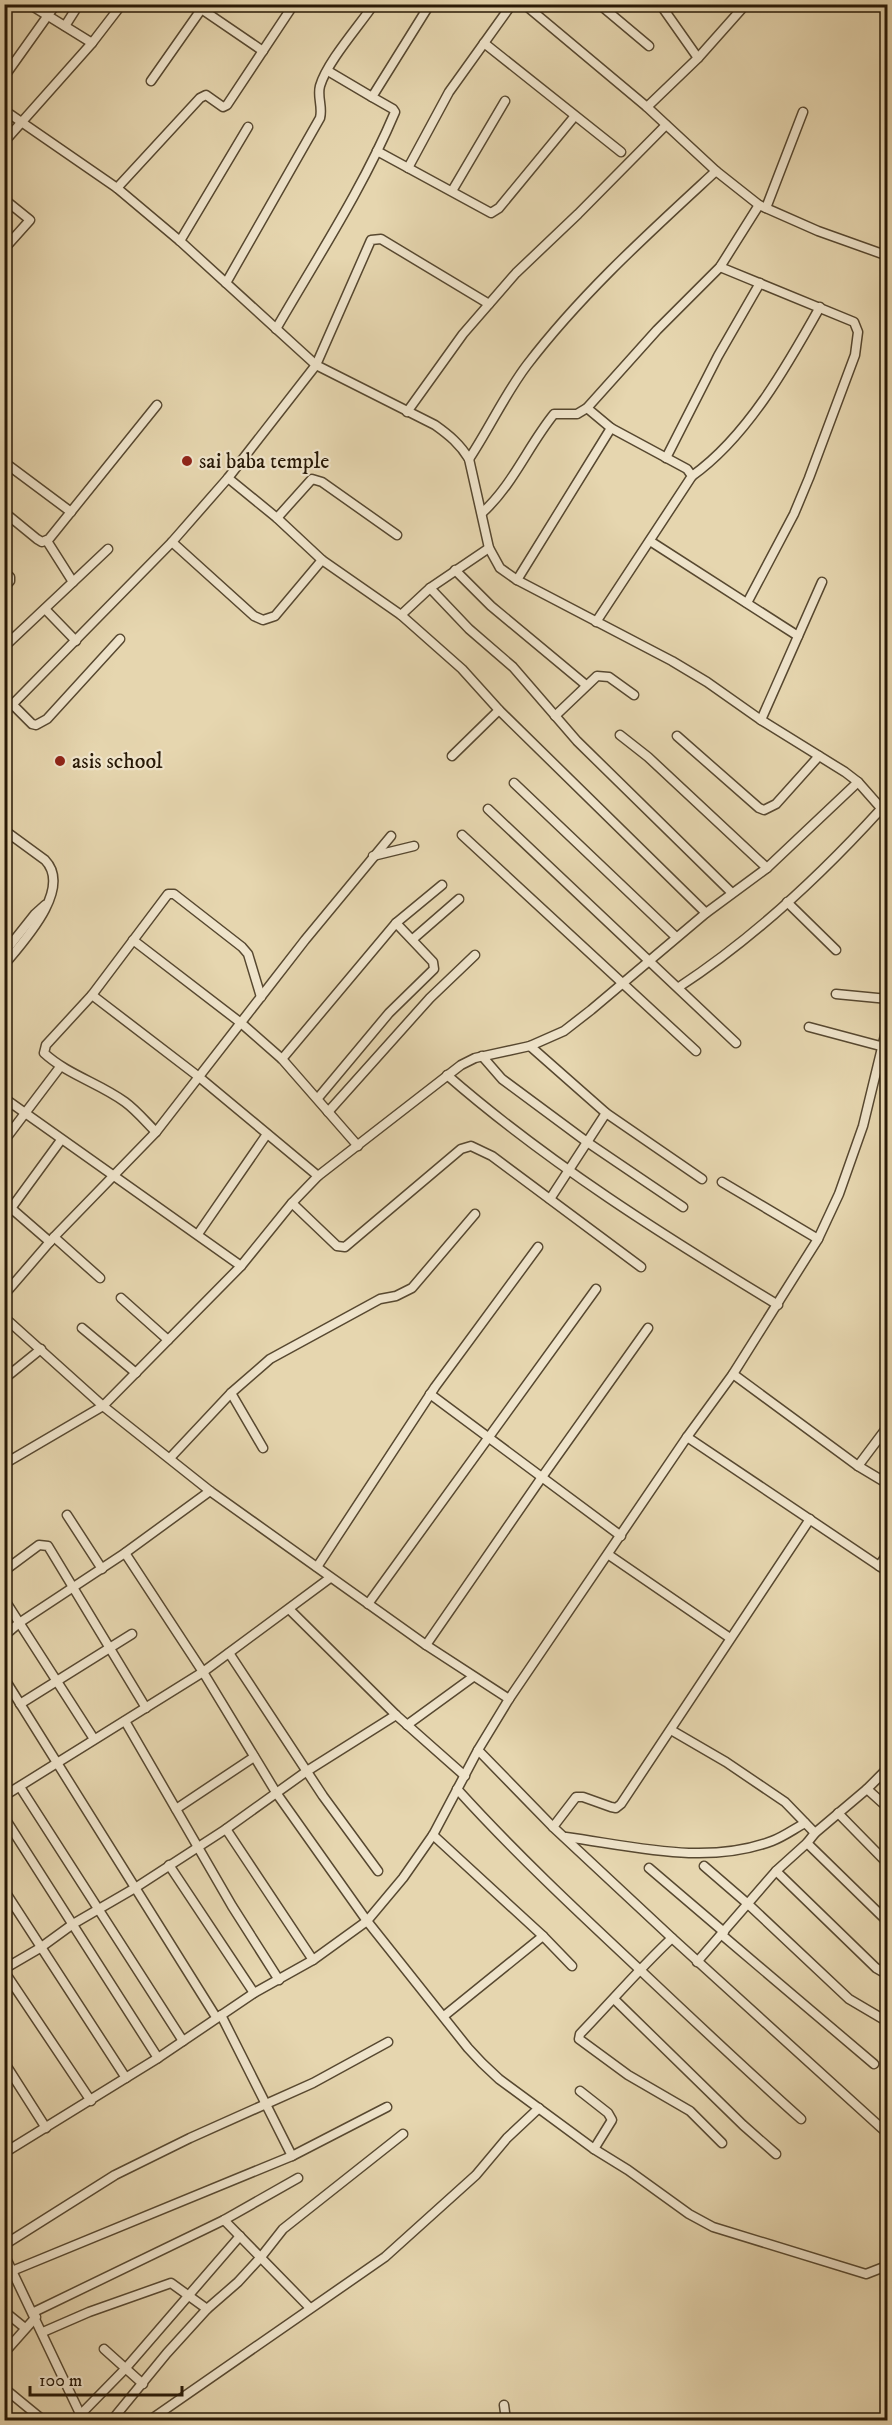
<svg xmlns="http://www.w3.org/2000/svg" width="892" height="2425" font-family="'IM FELL DW Pica',serif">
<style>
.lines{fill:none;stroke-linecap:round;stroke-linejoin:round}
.minor-casing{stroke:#574830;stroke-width:11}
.minor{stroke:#efe4cb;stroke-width:8}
.poi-dot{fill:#8f2418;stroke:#efe4cb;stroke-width:2}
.labels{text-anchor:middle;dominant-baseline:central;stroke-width:4.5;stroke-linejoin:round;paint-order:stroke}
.poi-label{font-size:22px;fill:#271806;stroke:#efe4cb;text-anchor:start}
</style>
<rect width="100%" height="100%" fill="#e6d6af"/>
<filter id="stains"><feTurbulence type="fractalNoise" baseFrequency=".00333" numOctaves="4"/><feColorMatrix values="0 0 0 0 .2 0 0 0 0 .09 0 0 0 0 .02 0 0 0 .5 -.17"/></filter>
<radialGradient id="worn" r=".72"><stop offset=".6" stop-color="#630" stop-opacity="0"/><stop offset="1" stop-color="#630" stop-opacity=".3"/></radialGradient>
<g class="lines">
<g class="minor-casing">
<g id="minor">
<polyline points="29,4 92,43"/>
<polyline points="194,4 263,51"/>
<polyline points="524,4 647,107 716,171 759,205 818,231 888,256"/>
<polyline points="599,4 649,46"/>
<polyline points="660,4 698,58"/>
<polyline points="65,26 79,4"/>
<polyline points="484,43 621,152"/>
<polyline points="328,71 372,97"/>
<polyline points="4,77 56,4"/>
<polyline points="151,81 205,4"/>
<polyline points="647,107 698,58 746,4"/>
<path d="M4,110l113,78 63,53 136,124 119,60c14,10 25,19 34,34l20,89 11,20 17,12 155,81 35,21 54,38 84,52 13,10 30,34"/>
<polyline points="4,142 92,43 122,4"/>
<polyline points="377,151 491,213 499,208 574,117"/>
<polyline points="408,168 449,92 512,4"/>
<polyline points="117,188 200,98 206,95 223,107 227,105 294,4"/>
<polyline points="452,191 505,101"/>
<polyline points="4,199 30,220 4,249"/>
<polyline points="766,208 803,112"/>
<polyline points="180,241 248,127"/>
<polyline points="720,267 854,322 858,332 855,355 809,478 794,514 747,603"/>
<path d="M226,283l94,-165c3,-11 -3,-21 0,-32 7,-24 39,-60 54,-82"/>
<path d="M276,329c41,-71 87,-141 119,-217l-2,-3 -21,-12 58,-93"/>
<polyline points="587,408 611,428 687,469 692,476 596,622"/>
<polyline points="407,412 463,334 516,273 578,214 666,125"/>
<polyline points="666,458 718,356 760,283"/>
<path d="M469,459c20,-30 36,-65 58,-94 55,-72 123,-133 189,-194"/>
<polyline points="4,462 71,512"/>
<path d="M692,476c55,-39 95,-110 128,-169"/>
<polyline points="228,478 277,518 322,560 401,615 462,669 499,710 706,913"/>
<polyline points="4,512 37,539 42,542 49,539 157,405"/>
<path d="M482,513c31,-28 46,-67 72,-99h23l10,-6 70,-78 63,-63 39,-62"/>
<polyline points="277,518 312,479 322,482 397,535"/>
<polyline points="47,541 73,582"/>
<polyline points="650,541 798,636"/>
<polyline points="172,542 254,616 263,620 275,616 322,560"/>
<polyline points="455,570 491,606 586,685"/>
<polyline points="4,572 10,577 10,581 4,588"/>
<polyline points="517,580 611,428"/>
<polyline points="430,588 469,629 513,667 577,741 732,893"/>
<polyline points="45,609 76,641"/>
<polyline points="401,615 430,588 489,548"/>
<polyline points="4,647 108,549"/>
<polyline points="13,705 32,724 36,725 47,719 120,639"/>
<polyline points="4,713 172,542 228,478 316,365 371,240 381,239 489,304"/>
<polyline points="555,716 597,676 609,677 634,695"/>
<polyline points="761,720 822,582"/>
<polyline points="620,735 648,757 767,868"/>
<polyline points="677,736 759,808 764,810 776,804 819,756"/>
<polyline points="452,756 499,710"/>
<polyline points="514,783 676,937"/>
<polyline points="488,809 736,1043"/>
<path d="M4,830l41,30c28,29 -22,82 -41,105"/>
<polyline points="462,835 696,1051"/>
<polyline points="373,856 414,846"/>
<polyline points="787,902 836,950"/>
<polyline points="413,939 459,899"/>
<polyline points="133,940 241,1023 282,1059 358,1146"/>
<polyline points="4,953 35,914 45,905"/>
<path d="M679,987c75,-49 142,-112 202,-178"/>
<polyline points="836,994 888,999"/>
<polyline points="92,995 199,1077 318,1176"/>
<polyline points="809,1027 884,1047"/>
<polyline points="530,1046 606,1113 702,1179"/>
<polyline points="482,1056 502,1079 587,1142 683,1207"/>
<polyline points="282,1059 396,923"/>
<path d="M447,1075c101,88 217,161 331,230"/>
<polyline points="4,1098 241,1266"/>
<polyline points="318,1098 389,1013 434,969 433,962 396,923 442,885"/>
<polyline points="328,1112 430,998 475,955"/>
<path d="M156,1132c-10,-10 -20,-22 -31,-30 -26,-19 -57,-27 -81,-49l2,-8 46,-50 76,-101h6l68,53 6,7 13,43"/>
<polyline points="4,1141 60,1067"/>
<polyline points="722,1182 818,1239"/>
<polyline points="550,1199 606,1113"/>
<polyline points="292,1203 337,1246 345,1247 461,1149 471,1146 492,1156 641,1267"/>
<polyline points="12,1209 50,1242"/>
<polyline points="4,1218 61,1140"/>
<polyline points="198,1234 267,1134"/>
<polyline points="54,1237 100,1278"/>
<polyline points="4,1295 54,1237 156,1132 305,940 391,836"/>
<polyline points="121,1298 168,1340"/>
<polyline points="4,1317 103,1406 210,1491"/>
<polyline points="82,1328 136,1373"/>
<polyline points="733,1374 858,1466 888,1484"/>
<polyline points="4,1379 41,1349"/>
<polyline points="231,1393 263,1448"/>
<polyline points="430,1394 621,1536"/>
<polyline points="687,1437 888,1572"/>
<polyline points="170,1458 231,1393 270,1359 380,1299 396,1296 412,1288 475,1214"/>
<polyline points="4,1464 103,1406 241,1266 292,1203 318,1176 461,1065 475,1058 530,1046 564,1031 591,1010 706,913 767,868 858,782"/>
<polyline points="858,1466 888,1426"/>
<polyline points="67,1515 102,1569"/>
<polyline points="125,1553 203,1672 277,1794 367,1921 468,2048 482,2063 499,2079 594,2149 628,2170 689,2214 713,2227 866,2274 884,2267 888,2262"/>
<polyline points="609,1555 730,1638"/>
<polyline points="879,1566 888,1553"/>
<polyline points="317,1567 435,1387 538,1247"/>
<polyline points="4,1571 39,1545 48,1546 146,1708"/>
<polyline points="4,1599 94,1739"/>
<polyline points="368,1604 596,1289"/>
<polyline points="290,1610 396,1715 465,1776"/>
<polyline points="4,1636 19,1623 125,1553 210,1491 426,1645 509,1699"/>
<polyline points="426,1645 542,1477 648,1328"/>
<polyline points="229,1653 323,1796 378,1871"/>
<polyline points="4,1678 216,2017"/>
<polyline points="20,1704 132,1634"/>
<polyline points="125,1721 232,1906 279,1980"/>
<polyline points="407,1725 473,1677"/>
<polyline points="671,1730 726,1762 785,1802 815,1833"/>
<polyline points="478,1750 553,1827 672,1938 888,2134"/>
<polyline points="20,1787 183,2041"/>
<path d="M457,1789c57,63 119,121 181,179 54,51 108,102 163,151"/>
<polyline points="867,1789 888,1808"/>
<polyline points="4,1796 203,1672 330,1578"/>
<polyline points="176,1809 254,1757"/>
<polyline points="838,1813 888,1864"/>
<polyline points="4,1817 158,2058"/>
<polyline points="553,1827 576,1797 583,1797 611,1807 616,1808 621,1804 810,1519"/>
<polyline points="226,1829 313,1960"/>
<polyline points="433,1835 543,1936 572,1966"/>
<path d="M566,1837c67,9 140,29 206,4 11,-4 22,-12 33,-18"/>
<polyline points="807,1843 888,1922"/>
<polyline points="169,1865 254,1993"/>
<polyline points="704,1866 748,1904 849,1999 888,2022"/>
<polyline points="649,1868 724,1932"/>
<polyline points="776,1871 876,1968 888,1975"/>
<polyline points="4,1890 126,2078"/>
<polyline points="722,1935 874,2064"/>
<path d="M672,1938c-33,31 -61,64 -92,96l-1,5 49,36 62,36 32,32"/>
<polyline points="697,1962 776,1871 807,1843 815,1833 867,1789 888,1768"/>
<polyline points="4,1969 40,1948 73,1924 135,1888 226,1829 307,1771 396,1715"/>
<polyline points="4,1971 91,2101"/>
<polyline points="614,1999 743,2125 776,2154"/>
<polyline points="221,2015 292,2156"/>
<polyline points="444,2016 543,1936"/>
<polyline points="4,2062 46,2128"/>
<polyline points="580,2091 608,2113 612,2120 594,2149"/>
<polyline points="4,2153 158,2058 254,1993 313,1960 367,1921 403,1878 433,1835 478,1750 509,1699 687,1437 733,1374 818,1239 839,1194 863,1126 888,1023"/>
<polyline points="224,2220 310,2308"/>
<polyline points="4,2245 115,2175 190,2138 313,2083 388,2042"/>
<polyline points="4,2254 83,2420"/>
<polyline points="12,2271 292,2156 387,2107"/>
<polyline points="4,2311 25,2328"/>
<polyline points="34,2312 224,2220 298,2178"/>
<polyline points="43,2332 89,2312 171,2283 207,2309"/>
<polyline points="104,2349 143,2384"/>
<polyline points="4,2353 36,2317"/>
<polyline points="4,2388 43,2420"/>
<polyline points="504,2405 506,2420"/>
<polyline points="80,2415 125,2369 240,2236"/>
<polyline points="112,2420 167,2353 207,2309 238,2282 261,2257 283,2229 403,2134"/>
<polyline points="150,2420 385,2257 476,2175 507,2138 539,2108"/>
</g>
</g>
<use href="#minor" class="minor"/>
</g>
<g class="poi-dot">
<circle cx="187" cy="461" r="6"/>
<circle cx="60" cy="761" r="6"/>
</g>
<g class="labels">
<g class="poi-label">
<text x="199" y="461">sai baba temple</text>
<text x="72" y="761">asis school</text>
</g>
</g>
<rect width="892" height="2425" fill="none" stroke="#e6d6af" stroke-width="24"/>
<rect x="6" y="6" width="880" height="2413" fill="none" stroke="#271806" stroke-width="3"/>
<rect x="12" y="12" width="868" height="2401" fill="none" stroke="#271806" stroke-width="1.5"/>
<path d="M30 2386v9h152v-9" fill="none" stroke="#271806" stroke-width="3"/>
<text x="39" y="2386" font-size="18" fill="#271806" stroke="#efe4cb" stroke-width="4.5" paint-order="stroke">100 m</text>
<rect width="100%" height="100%" filter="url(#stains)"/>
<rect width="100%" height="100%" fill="url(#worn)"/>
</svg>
